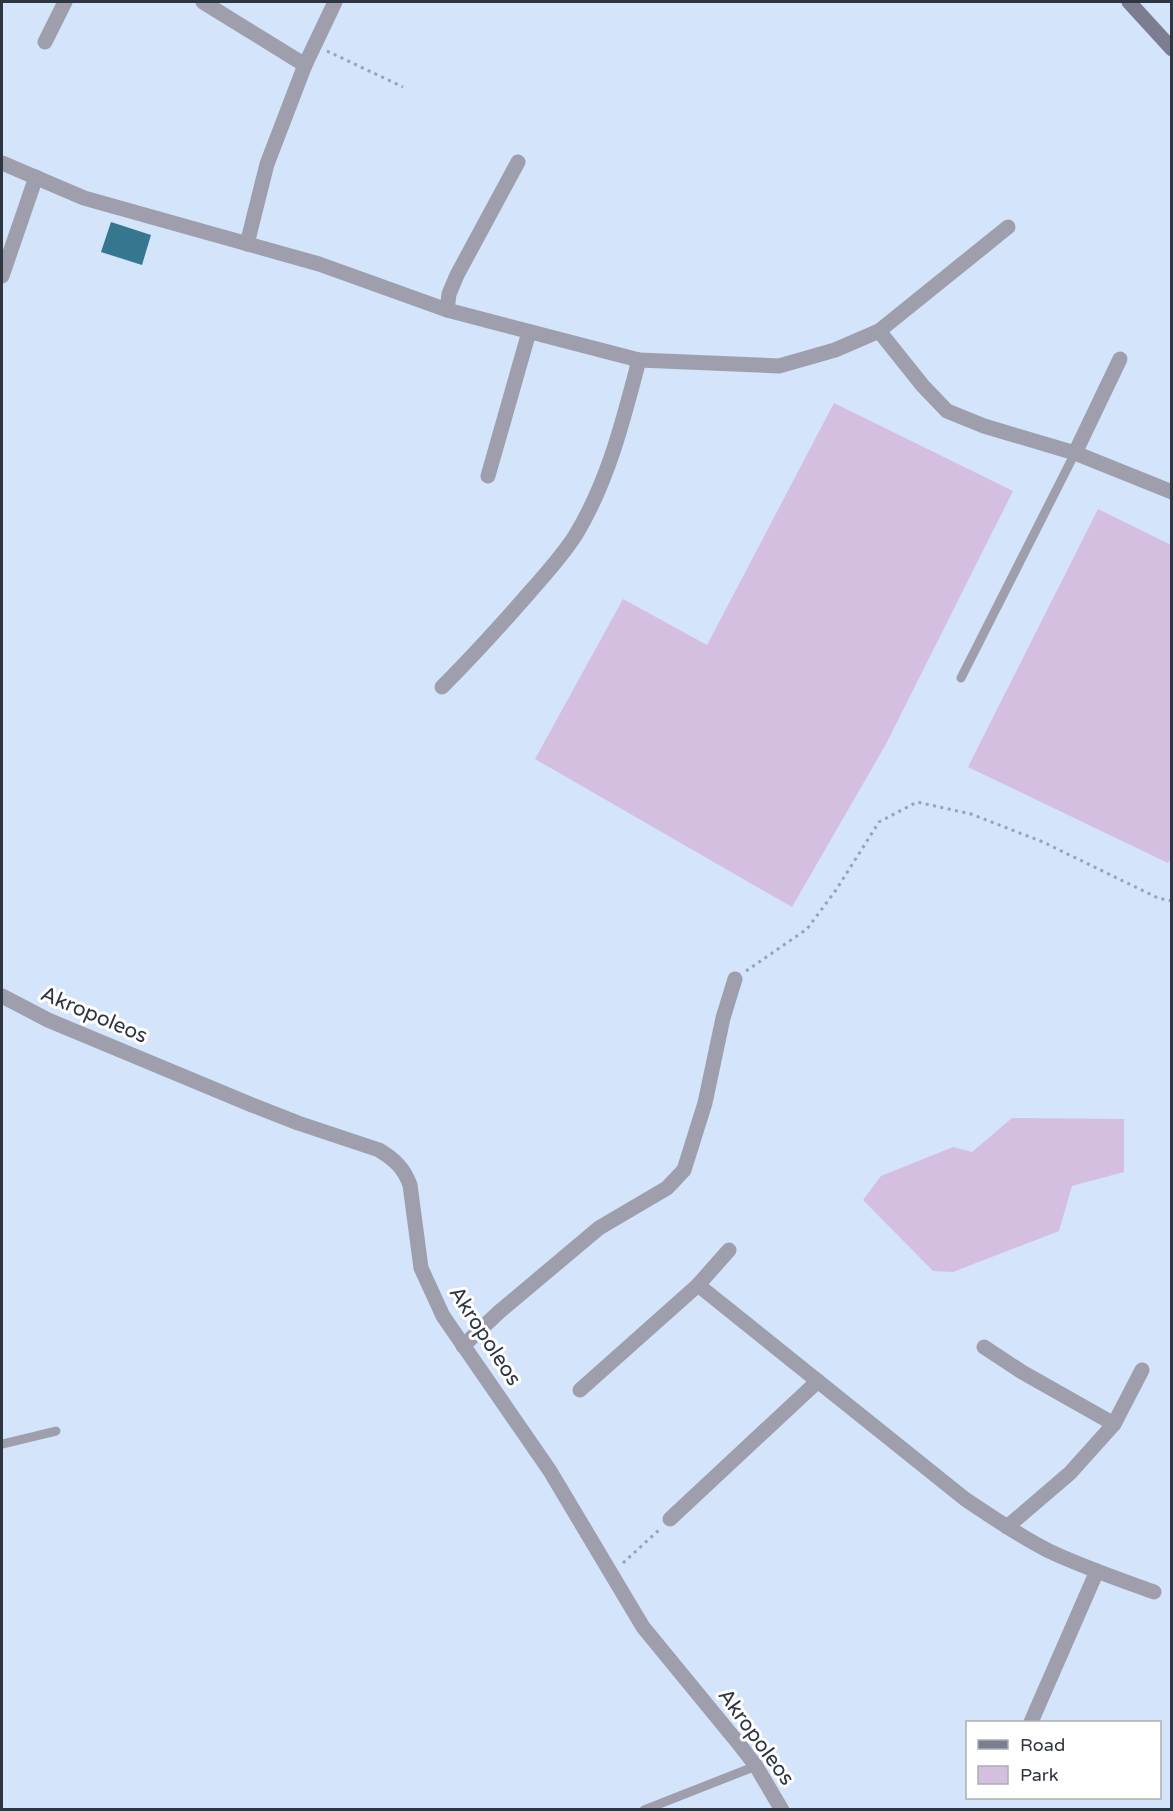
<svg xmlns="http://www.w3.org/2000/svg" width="1173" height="1811" font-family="'Varela Round',sans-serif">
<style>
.green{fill:#d5bfe0}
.building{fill:#367790}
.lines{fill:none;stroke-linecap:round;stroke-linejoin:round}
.path{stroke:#97a4b6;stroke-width:3;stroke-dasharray:3 4.5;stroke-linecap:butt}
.service{stroke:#9e9eac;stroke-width:9}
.minor{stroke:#9e9eac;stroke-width:15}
.secondary{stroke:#7d7d91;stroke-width:15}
.labels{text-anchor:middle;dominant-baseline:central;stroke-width:6;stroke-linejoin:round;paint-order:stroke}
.street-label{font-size:21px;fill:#2e3641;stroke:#fff}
</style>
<rect width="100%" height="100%" fill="#d4e4fa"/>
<g class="green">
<polygon points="834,403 1013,491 886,744 792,907 535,759 623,599 707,645"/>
<polygon points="1098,509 1171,545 1172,857 1168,863 968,767"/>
<polygon points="1012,1118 1124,1119 1124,1172 1072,1186 1059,1231 953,1272 933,1271 863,1200 881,1176 953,1147 972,1152"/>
</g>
<polygon class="building" points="111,222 151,235 142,265 101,252"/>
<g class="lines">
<g class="path">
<polyline points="327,51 403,87"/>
<polyline points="746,971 807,929 836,890 879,822 917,802 971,814 1043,842 1158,898 1172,901"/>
<polyline points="623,1563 660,1529"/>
</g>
<g class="service">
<polyline points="961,678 1075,453"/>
<polyline points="2,1444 56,1431"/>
<polyline points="644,1810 756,1766"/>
</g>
<g class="minor">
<polyline points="203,2 305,65"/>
<polyline points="45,42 65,2"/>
<polyline points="2,163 84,198 319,264 447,310 639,360 779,366 835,350 879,331 1008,227"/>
<polyline points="247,244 267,164 305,65 335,2"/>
<polyline points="2,276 36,177"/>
<polyline points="447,310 449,294 457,275 518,162"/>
<polyline points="879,331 923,386 947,411 984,426 1075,453 1172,492"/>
<polyline points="1075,453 1120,359"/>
<polyline points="488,476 529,332"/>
<path d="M442,687c30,-30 59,-62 87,-94 16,-18 33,-37 46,-57 33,-54 48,-115 64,-176"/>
<path d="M2,996l46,24 204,85 46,18 81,27c15,9 25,18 31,35l11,83 22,48 107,155 93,156 96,117 17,22 26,44"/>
<path d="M698,1285l267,214c27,18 54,37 84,52 34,16 69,28 105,41"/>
<polyline points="463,1346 499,1312 599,1228 667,1188 684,1170 705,1103 723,1018 735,979"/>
<polyline points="984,1347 1022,1372 1114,1424"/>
<polyline points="580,1390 698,1285 729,1250"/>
<polyline points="670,1519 818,1381"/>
<polyline points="1007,1527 1070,1473 1114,1424 1142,1370"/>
<polyline points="1031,1722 1097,1571"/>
</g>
<polyline class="secondary" points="1129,2 1172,49"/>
</g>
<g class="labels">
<g class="street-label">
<text transform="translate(94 1015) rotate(23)">Akropoleos</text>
<text transform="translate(485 1336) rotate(57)">Akropoleos</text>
<text transform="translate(756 1737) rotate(54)">Akropoleos</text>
</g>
</g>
<rect width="1173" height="1811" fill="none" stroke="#2e3641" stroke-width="6"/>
<rect x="966" y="1721" width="195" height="78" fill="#ffffff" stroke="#abafb3" stroke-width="1.5"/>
<rect x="978" y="1740" width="30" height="9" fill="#7d7d91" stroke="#abafb3" stroke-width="1.5"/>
<text x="1020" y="1751" font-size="18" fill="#2e3641">Road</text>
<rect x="978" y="1766" width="30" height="18" fill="#d5bfe0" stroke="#abafb3" stroke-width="1.5"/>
<text x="1020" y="1781" font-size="18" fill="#2e3641">Park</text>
</svg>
